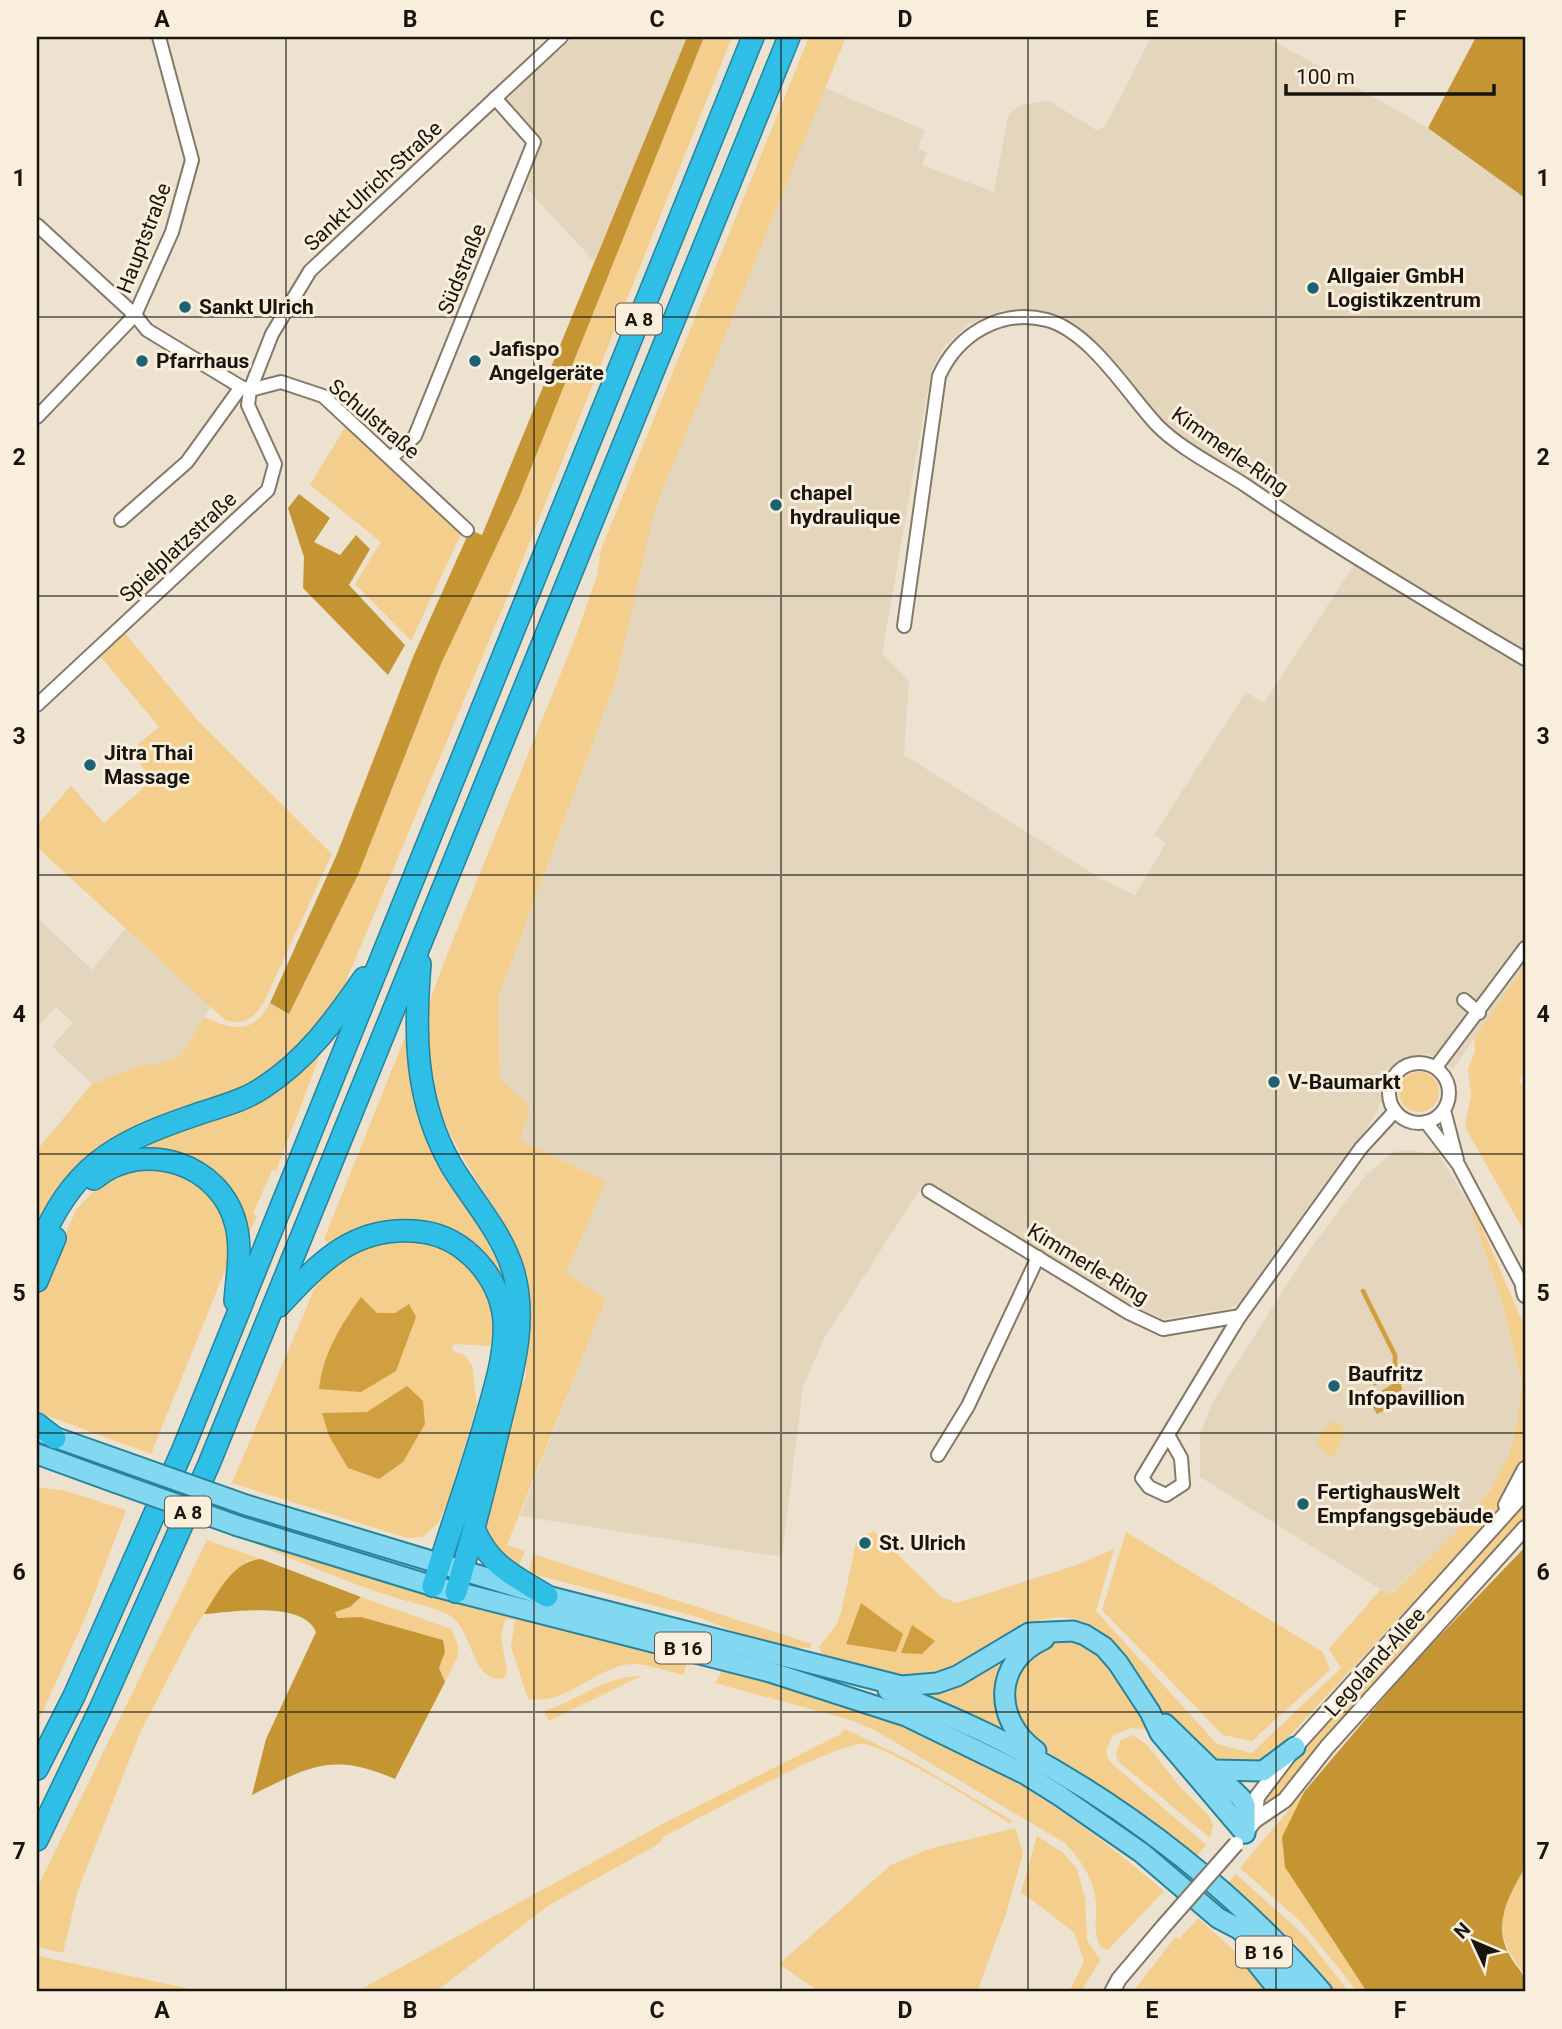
<svg xmlns="http://www.w3.org/2000/svg" width="1562" height="2029" font-family="Roboto,sans-serif">
<style>
.built{fill:#e4d5bd;fill-rule:evenodd}
.green{fill:#f4ce8c}
.forest{fill:#c69533}
.water{fill:#d09f3f}
.lines{fill:none;stroke-linecap:round;stroke-linejoin:round}
.stream{stroke:#d09f3f;stroke-width:4.5}
.minor-casing{stroke:#837969;stroke-width:16}
.tertiary-casing{stroke:#837969;stroke-width:18}
.primary-casing{stroke:#27829a;stroke-width:23}
.motorway-casing{stroke:#27829a;stroke-width:24}
.minor{stroke:#fff;stroke-width:12}
.tertiary{stroke:#fff;stroke-width:14}
.primary{stroke:#82d8f0;stroke-width:19}
.motorway{stroke:#2fbee6;stroke-width:21}
.tertiary-bridge-casing{stroke:#837969;stroke-width:18;stroke-linecap:butt}
.primary-bridge-casing{stroke:#27829a;stroke-width:23;stroke-linecap:butt}
.tertiary-bridge{stroke:#fff;stroke-width:14}
.primary-bridge{stroke:#82d8f0;stroke-width:19}
.grid{fill:none;stroke:#18140e;stroke-width:2;stroke-opacity:0.55}
.poi-dot{fill:#1e6074;stroke:#faefdd;stroke-width:2.5}
.labels{text-anchor:middle;dominant-baseline:central;stroke-width:6;stroke-linejoin:round;paint-order:stroke}
.shield{fill:#faefdd;stroke:#5c564c;stroke-width:2}
.shield-label{font-size:19px;font-weight:bold;fill:#18140e}
.street-label{font-size:21px;fill:#18140e;stroke:#faefdd}
.poi-label{font-size:21px;font-weight:bold;fill:#18140e;stroke:#faefdd;text-anchor:start}
.neatline{fill:none;stroke:#18140e;stroke-width:2.5}
.grid-label{font-size:23px;text-anchor:middle;font-weight:bold;fill:#18140e}
</style>
<rect width="100%" height="100%" fill="#ede2d0"/>
<g class="built">
<polygon points="568,37 687,37 594,261 526,188 542,141 506,101"/>
<path d="M1151,37h116l161,91 97,70v768l-72,103 -26,-16 -42,17 -4,31 -8,18 -126,179 -17,10 -67,11 -35,-16 -206,-117 -97,151 -22,49 -21,171 -262,-41 86,-217 -40,-26 40,-92 -86,-41 -20,-61 -2,-79 118,-320 39,-171 170,-421 100,42 -7,18 9,5 -5,12 72,27 14,-76 12,-11 28,-5 48,30 9,-3zM1030,309l25,5 22,12 92,102 192,126 -97,149 -18,-11 -92,143 12,8 -31,52 -30,-14 -201,-126 5,-74 -27,-27 49,-283 13,-24 25,-23 33,-14z"/>
<polygon points="37,917 92,970 125,929 211,1006 180,1057 156,1065 142,1064 92,1084 52,1046 73,1023 56,1007 37,1027"/>
<polygon points="1407,1150 1431,1153 1436,1150 1468,1202 1502,1302 1522,1384 1518,1419 1510,1452 1491,1490 1454,1534 1390,1595 1200,1477 1200,1435 1211,1405 1232,1371 1302,1261 1350,1195 1368,1173 1393,1152"/>
</g>
<g class="green">
<path d="M704,37h28l-220,549 -173,412c-28,37 -46,61 -87,86 -16,11 -41,15 -60,22 -69,23 -116,49 -155,114v-70l55,-66 50,-20 14,1 24,-8 24,-40c29,13 49,18 66,-14l19,11 69,-139 83,-211 78,-166z"/>
<path d="M809,37h37l-191,472 -39,171 -118,319 2,80 30,28 -10,33 86,41 -40,92 40,26 -99,246 18,6 -8,19 -27,-26 -6,-20 32,-133 10,-13c-2,-34 9,-72 0,-106 -8,-29 -28,-60 -45,-85 -31,-49 -61,-103 -55,-163 2,-25 14,-49 22,-72l128,-316 21,-60 4,-27z"/>
<polygon points="347,424 462,532 411,641 355,584 381,542 310,485"/>
<path d="M123,631l76,91 133,132 -68,148c-10,16 -19,24 -39,18l-188,-173v-22l34,-39 33,37 49,-44 -24,-27 30,-25 -60,-72z"/>
<polygon points="1525,966 1525,1070 1519,1082 1525,1085 1525,1233 1465,1127 1471,1095 1468,1069 1475,1051 1474,1038"/>
<path d="M407,1032c-3,110 59,154 98,247l-57,-46 -117,12 -7,-6z"/>
<path d="M317,1056l2,2 -43,113 -4,-1 -19,44 4,2 -10,22c-7,-61 -54,-90 -112,-89z"/>
<circle cx="1419" cy="1092" r="20"/>
<polygon points="142,1166 189,1174 218,1201 232,1242 226,1268 151,1454 37,1412 37,1299 76,1210 106,1179"/>
<path d="M1468,1202l13,23 44,103v128l-32,60 -224,242c-41,21 -62,-4 -90,-32 -11,-11 -24,-22 -33,-34 -20,-29 -31,-59 -67,-72 -55,-18 -107,55 -165,60 -17,2 -72,-18 -92,-24l-3,-9 18,-23 5,-15 14,-68 18,-10 67,66 16,6 120,-38 37,-16 -18,62 121,133 35,9 89,-85 -12,-19 51,-59 11,5 63,-61 37,-44 19,-38 8,-33 4,-36 -20,-81z"/>
<polygon points="430,1240 473,1264 496,1314 495,1341 489,1346 454,1344 451,1350 464,1355 472,1365 477,1405 447,1504 438,1523 423,1537 407,1538 232,1483 319,1278 367,1241"/>
<polygon points="1333,1421 1341,1426 1344,1435 1333,1458 1316,1445 1323,1430"/>
<polygon points="37,1487 66,1491 126,1510 86,1616 37,1724"/>
<polygon points="1525,1504 1525,1517 1307,1758 1277,1799 1265,1807 1261,1803 1306,1743"/>
<path d="M238,1532l140,49 310,79 -5,15c-18,-4 -41,-14 -59,-10 -34,8 -60,40 -96,34l-17,-52 4,-27 -10,-1 -4,18 6,35 -3,6c-32,8 -31,-50 -55,-63 -20,-10 -42,-13 -62,-20 -51,-17 -100,-39 -150,-59z"/>
<polygon points="1126,1532 1323,1652 1330,1670 1252,1741 1223,1735 1102,1610"/>
<polygon points="207,1540 261,1559 248,1561 219,1591 192,1632 140,1733 78,1890 63,1953 37,1947 37,1888"/>
<polygon points="533,1554 812,1644 810,1648 785,1647 742,1635 701,1618 529,1573"/>
<path d="M361,1597l90,32c13,24 6,30 -6,53l-6,-14 6,-16c-36,-17 -68,-36 -108,-34l-3,-6 16,-5z"/>
<path d="M1051,1641c54,-2 73,48 95,88l-15,-1 -18,7 -7,16 3,10 97,84 -9,11 -47,-38 -115,-74 -25,-39c5,-37 9,-44 41,-64z"/>
<polygon points="1010,1651 1004,1664 1017,1741 909,1693"/>
<path d="M723,1668c54,16 110,29 163,49 102,40 195,103 278,174l-56,59 -7,-3c-9,-15 -4,-28 -5,-44 -2,-25 -15,-42 -31,-60l-189,-112 -22,-10 -139,-38z"/>
<path d="M641,1676l-92,45 -5,-10c33,-10 63,-36 97,-35z"/>
<path d="M845,1729l62,30 106,62 -4,2c-25,-16 -122,-77 -146,-79 -26,-3 -168,77 -200,93l-3,6 -109,61 -116,88h-79l312,-171 173,-87z"/>
<polygon points="1133,1735 1146,1744 1182,1789 1209,1816 1213,1825 1210,1838 1118,1761 1116,1754 1120,1741"/>
<polygon points="1304,1792 1282,1837 1367,1992 1358,1992 1301,1922 1240,1868"/>
<polygon points="1015,1828 1023,1853 1007,1911 977,1992 820,1992 779,1964 891,1865 929,1849"/>
<polygon points="1037,1836 1063,1853 1077,1869 1085,1899 1087,1940 1100,1960 1081,1992 1069,1992 1084,1961 1074,1932 1021,1892"/>
<path d="M1525,1867v107c-35,-43 -24,-62 0,-107z"/>
<polygon points="1236,1874 1306,1937 1349,1992 1332,1992 1295,1943 1229,1882"/>
<polygon points="1198,1918 1252,1967 1269,1992 1133,1992 1176,1936 1179,1939"/>
<polygon points="38,1956 204,1992 37,1992"/>
</g>
<g class="forest">
<polygon points="687,37 704,37 519,498 441,664 358,875 289,1014 270,1003 337,854 413,657 470,530 482,535"/>
<polygon points="1476,37 1525,37 1525,198 1428,128"/>
<polygon points="299,494 330,518 314,542 340,555 356,535 370,549 349,585 405,645 388,675 303,588 304,557 288,508"/>
<path d="M1525,1547v320c-15,28 -33,55 -16,87 9,18 16,14 16,38h-158l-82,-125 -3,-30 22,-45 104,-123z"/>
<path d="M261,1559l100,38 -11,10 -15,5 2,6 24,-1 82,23 2,12 -6,16 6,14 -50,97c-62,-27 -85,-13 -143,16l14,-56 50,-107c-13,-32 -84,-20 -112,-18 15,-23 28,-52 57,-55z"/>
</g>
<g class="water">
<path d="M361,1297l16,16h18l14,-9 7,13 -20,54 -35,21 -42,-3c4,-36 22,-64 42,-92z"/>
<polygon points="1397,1381 1401,1384 1402,1390 1392,1395 1387,1409 1377,1414 1371,1404 1375,1395"/>
<polygon points="407,1386 423,1401 425,1424 403,1462 379,1479 348,1468 329,1436 322,1413 367,1412"/>
<polygon points="861,1603 903,1634 896,1652 846,1644"/>
<polygon points="912,1625 935,1641 922,1654 901,1653"/>
</g>
<g class="lines">
<polyline class="stream" points="1363,1291 1395,1355 1395,1366 1375,1383"/>
<g class="minor-casing">
<g id="minor">
<polyline points="37,225 135,315 147,330 241,387 250,390 281,382 323,396 467,530"/>
<polyline points="37,417 135,315 172,232 192,160 159,37"/>
<polyline points="392,457 415,436 534,142 495,98"/>
<polyline points="121,520 187,462 241,387"/>
<path d="M904,626l35,-250c19,-42 62,-68 108,-56 44,12 80,73 110,105 22,23 62,43 88,60 91,62 185,118 280,174"/>
<polyline points="37,705 268,490 275,464 248,405 250,390 272,334 310,271 561,37"/>
<polyline points="1464,1000 1479,1013"/>
<circle cx="1419" cy="1093" r="30"/>
<polyline points="1436,1067 1525,948"/>
<polyline points="1444,1110 1457,1160"/>
<polyline points="1426,1122 1458,1164 1525,1290"/>
<polyline points="929,1191 1127,1312 1163,1329 1240,1316 1361,1148 1395,1111"/>
<polyline points="1168,1435 1181,1458 1183,1484 1166,1495 1149,1487 1142,1478 1230,1332 1240,1316"/>
<polyline points="938,1455 968,1406 1038,1257"/>
</g>
</g>
<g class="tertiary-casing">
<g id="tertiary">
<polyline points="1523,1287 1525,1295"/>
<polyline points="1506,1505 1525,1469"/>
<polyline points="1254,1821 1285,1800 1327,1747 1525,1528"/>
<polyline points="1248,1829 1254,1821 1257,1797 1295,1747 1525,1492"/>
<polyline points="1112,1992 1119,1979 1163,1927"/>
</g>
</g>
<g class="primary-casing">
<g id="primary">
<polyline points="40,1432 122,1461"/>
<polyline points="37,1454 114,1482"/>
<polyline points="246,1505 547,1596 901,1686 937,1683 957,1676 1029,1633 1073,1631 1085,1635 1104,1647 1118,1663 1150,1712 1160,1733 1245,1833"/>
<polyline points="238,1526 433,1586 770,1672 906,1716 1025,1774 1060,1796 1142,1853 1218,1918 1239,1929 1305,1992"/>
<path d="M888,1690c44,19 90,37 131,60 114,61 219,144 303,242"/>
<polyline points="1165,1724 1242,1799 1245,1805 1245,1833"/>
<path d="M1036,1751c-43,-31 -43,-89 8,-112"/>
<polyline points="1214,1770 1263,1771 1295,1747"/>
<polyline points="1253,1958 1280,1992"/>
</g>
</g>
<g class="motorway-casing">
<g id="motorway">
<path d="M420,964c-6,70 -5,138 31,201 21,35 50,66 62,105 16,54 -3,110 -15,162 -13,54 -26,107 -42,160"/>
<path d="M94,1179c48,-41 127,-16 142,46 6,24 1,51 -1,76"/>
<path d="M37,1251c34,-84 75,-108 158,-136 23,-8 49,-14 69,-28 43,-28 71,-67 100,-109"/>
<polyline points="37,1281 55,1238"/>
<path d="M279,1306c42,-45 77,-83 144,-74 42,6 77,45 81,88 2,33 -9,67 -18,99 -16,56 -36,111 -53,167"/>
<polyline points="37,1424 55,1438"/>
<path d="M475,1531c16,36 40,45 72,65"/>
<polyline points="37,1769 74,1696 184,1447 753,37"/>
<polyline points="37,1840 101,1707 209,1464 789,37"/>
</g>
</g>
<use href="#minor" class="minor"/>
<use href="#tertiary" class="tertiary"/>
<use href="#primary" class="primary"/>
<use href="#motorway" class="motorway"/>
<g class="tertiary-bridge-casing">
<polyline id="tertiary-bridge" points="1163,1927 1236,1844"/>
</g>
<g class="primary-bridge-casing">
<g id="primary-bridge">
<polyline points="122,1461 246,1505"/>
<polyline points="114,1482 238,1526"/>
</g>
</g>
<use href="#tertiary-bridge" class="tertiary-bridge"/>
<use href="#primary-bridge" class="primary-bridge"/>
</g>
<path class="grid" d="M286,37v1955M534,37v1955M781,37v1955M1028,37v1955M1276,37v1955M37,317h1488M37,596h1488M37,875h1488M37,1154h1488M37,1433h1488M37,1712h1488"/>
<g class="poi-dot">
<circle cx="1313" cy="288" r="7"/>
<circle cx="185" cy="307" r="7"/>
<circle cx="142" cy="361" r="7"/>
<circle cx="475" cy="361" r="7"/>
<circle cx="776" cy="505" r="7"/>
<circle cx="90" cy="765" r="7"/>
<circle cx="1274" cy="1082" r="7"/>
<circle cx="1334" cy="1386" r="7"/>
<circle cx="1303" cy="1504" r="7"/>
<circle cx="865" cy="1543" r="7"/>
</g>
<g class="labels">
<g class="shield">
<rect x="616" y="303.5" width="46" height="31" rx="5"/>
<rect x="165" y="1496.5" width="46" height="31" rx="5"/>
<rect x="655" y="1632.5" width="56" height="31" rx="5"/>
<rect x="1236" y="1936.5" width="56" height="31" rx="5"/>
</g>
<g class="shield-label">
<text x="639" y="319">A 8</text>
<text x="188" y="1512">A 8</text>
<text x="683" y="1648">B 16</text>
<text x="1264" y="1952">B 16</text>
</g>
<g class="street-label">
<text transform="translate(373 186) rotate(-43)">Sankt-Ulrich-Straße</text>
<text transform="translate(144 238) rotate(-69)">Hauptstraße</text>
<text transform="translate(462 269) rotate(-68)">Südstraße</text>
<text transform="translate(374 419) rotate(40)">Schulstraße</text>
<text transform="translate(1230 451) rotate(35)">Kimmerle-Ring</text>
<text transform="translate(178 547) rotate(-43)">Spielplatzstraße</text>
<text transform="translate(1088 1264) rotate(31)">Kimmerle-Ring</text>
<text transform="translate(1375 1662) rotate(-48)">Legoland-Allee</text>
</g>
<g class="poi-label">
<text x="1327" y="276">Allgaier GmbH<tspan x="1327" dy="24">Logistikzentrum</tspan></text>
<text x="199" y="307">Sankt Ulrich</text>
<text x="489" y="349">Jafispo<tspan x="489" dy="24">Angelgeräte</tspan></text>
<text x="156" y="361">Pfarrhaus</text>
<text x="790" y="493">chapel<tspan x="790" dy="24">hydraulique</tspan></text>
<text x="104" y="753">Jitra Thai<tspan x="104" dy="24">Massage</tspan></text>
<text x="1288" y="1082">V-Baumarkt</text>
<text x="1348" y="1374">Baufritz<tspan x="1348" dy="24">Infopavillion</tspan></text>
<text x="1317" y="1492">FertighausWelt<tspan x="1317" dy="24">Empfangsgebäude</tspan></text>
<text x="879" y="1543">St. Ulrich</text>
</g>
</g>
<rect width="1562" height="2029" fill="none" stroke="#faefdd" stroke-width="77"/>
<g transform="translate(1474 1942) rotate(314)" stroke="#faefdd" stroke-width="5" paint-order="stroke">
<path d="M0-5L12 26L0 18L-12 26Z" fill="#18140e"/>
<text y="-10" font-size="19" font-weight="bold" text-anchor="middle" fill="#18140e">N</text>
</g>
<path d="M1286 84v10h208v-10" fill="none" stroke="#18140e" stroke-width="3.5"/>
<text x="1296" y="84" font-size="21" fill="#18140e" stroke="#faefdd" stroke-width="5" paint-order="stroke">100 m</text>
<rect x="38" y="38" width="1486" height="1952" class="neatline"/>
<g class="grid-label">
<text x="162" y="27">A</text>
<text x="410" y="27">B</text>
<text x="657" y="27">C</text>
<text x="905" y="27">D</text>
<text x="1152" y="27">E</text>
<text x="1400" y="27">F</text>
<text x="19" y="186">1</text>
<text x="1543" y="186">1</text>
<text x="19" y="465">2</text>
<text x="1543" y="465">2</text>
<text x="19" y="744">3</text>
<text x="1543" y="744">3</text>
<text x="19" y="1022">4</text>
<text x="1543" y="1022">4</text>
<text x="19" y="1301">5</text>
<text x="1543" y="1301">5</text>
<text x="19" y="1580">6</text>
<text x="1543" y="1580">6</text>
<text x="19" y="1859">7</text>
<text x="1543" y="1859">7</text>
<text x="162" y="2018">A</text>
<text x="410" y="2018">B</text>
<text x="657" y="2018">C</text>
<text x="905" y="2018">D</text>
<text x="1152" y="2018">E</text>
<text x="1400" y="2018">F</text>
</g>
</svg>
